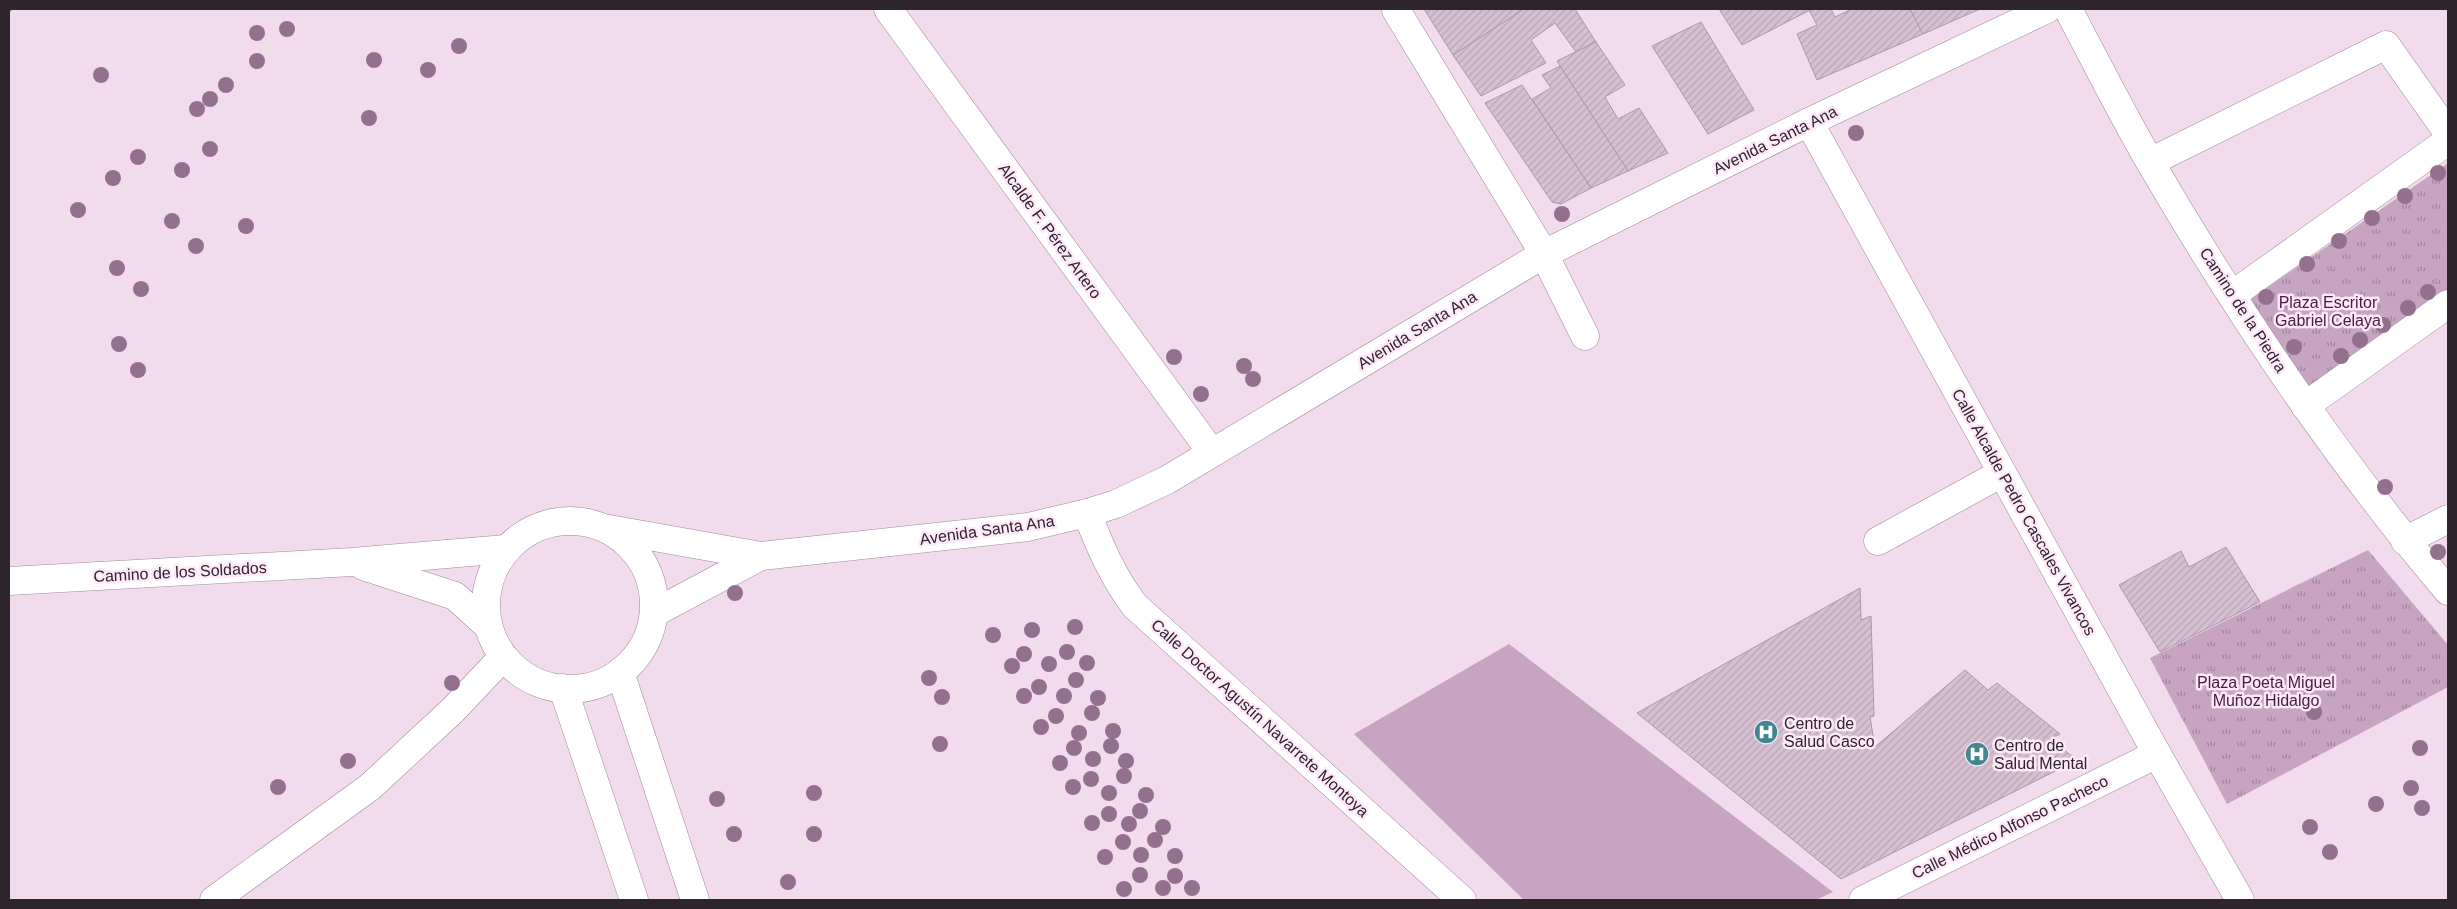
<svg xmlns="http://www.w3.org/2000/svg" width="2457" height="909" font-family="Helvetica,sans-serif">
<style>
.grass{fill:#c7a4c1}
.park{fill:url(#park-tufts)}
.building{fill:url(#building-hatch);stroke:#ac98a8}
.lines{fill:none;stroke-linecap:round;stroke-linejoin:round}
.minor-casing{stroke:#9d8999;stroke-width:29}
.major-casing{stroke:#9d8999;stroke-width:29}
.minor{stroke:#fff;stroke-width:28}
.major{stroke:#fff;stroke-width:28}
.rail{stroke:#8c7d89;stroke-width:4}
.tree{fill:#93718e}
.labels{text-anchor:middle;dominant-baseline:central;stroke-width:5;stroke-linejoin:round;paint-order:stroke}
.street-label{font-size:16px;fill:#2d252b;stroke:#fee8fa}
.park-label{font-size:16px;fill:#461a41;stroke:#fee8fa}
.poi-label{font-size:16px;fill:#2d252b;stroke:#fee8fa;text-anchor:start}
</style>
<defs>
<pattern id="park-tufts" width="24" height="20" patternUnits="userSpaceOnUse" patternTransform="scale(1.25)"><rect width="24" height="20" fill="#c7a4c1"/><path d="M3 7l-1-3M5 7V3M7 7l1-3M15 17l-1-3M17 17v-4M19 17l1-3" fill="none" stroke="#a2859d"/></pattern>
<pattern id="building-hatch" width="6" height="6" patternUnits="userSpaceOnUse" patternTransform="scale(1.25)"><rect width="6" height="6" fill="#d5c0d1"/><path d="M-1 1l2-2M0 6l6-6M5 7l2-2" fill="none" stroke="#b7a5b4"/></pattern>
</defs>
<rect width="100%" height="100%" fill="#f1dbed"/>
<polygon class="grass" points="1509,644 1833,892 1816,900 1524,900 1354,734"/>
<g class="park">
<polygon points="2448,163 2448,292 2306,396 2248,301"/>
<polygon points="2368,550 2448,645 2448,687 2227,804 2150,658"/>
</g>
<g class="building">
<polygon points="1424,9 1524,9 1453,55"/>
<polygon points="1524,9 1575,9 1596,42 1576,52 1555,23 1531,40 1546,63 1481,96 1453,55"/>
<polygon points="1719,9 1812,9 1742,45"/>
<polygon points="1812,9 1831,9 1835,17 1852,9 1910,9 1923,34 1817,80 1797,34 1817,25 1809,10"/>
<polygon points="1910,9 1980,9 1923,34"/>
<polygon points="1701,22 1754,110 1708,134 1652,46"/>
<polygon points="1596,42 1625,85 1605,97 1618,119 1639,108 1668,153 1628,171 1557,61"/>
<polygon points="1560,66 1628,171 1591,188 1532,99 1551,88 1542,75"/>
<polygon points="1522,85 1591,188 1561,204 1552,202 1485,103"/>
<polygon points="2226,547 2260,602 2160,652 2119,585 2181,551 2189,567"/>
<polygon points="1860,588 1861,620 1871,616 1874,716 1870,717 1875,747 1965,670 1988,690 1997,683 2060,734 2050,739 2077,760 1841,879 1637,713"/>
</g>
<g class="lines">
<g class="minor-casing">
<g id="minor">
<polyline points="888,9 1212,453"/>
<path d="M2068,9c27,51 53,103 82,153 88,151 186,297 298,429"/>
<polyline points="1396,10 1544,254 1585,336"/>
<polyline points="1809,122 2157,754 2240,900"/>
<polyline points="2150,162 2386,45 2448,133"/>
<polyline points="2232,295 2448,141"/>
<polyline points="2305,406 2448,304"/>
<path d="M1087,513c13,34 26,64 48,93l327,294"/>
<polyline points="609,529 761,556 1028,527 1087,513 1116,504 1167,480 1544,254 1809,122 2047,9"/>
<polyline points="1878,541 2002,473"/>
<polyline points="2405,541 2448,519"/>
<polyline points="654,613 761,556"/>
<polyline points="214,900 370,787 453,710 503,657"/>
<polyline points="1863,900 2157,754"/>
</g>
</g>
<g class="major-casing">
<g id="major">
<circle cx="570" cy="605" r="84"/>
<polyline points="363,566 455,596 488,626"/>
<polyline points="9,581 352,562 506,549"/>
<polyline points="620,672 695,900"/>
<polyline points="563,688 634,900"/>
</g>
</g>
<use href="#minor" class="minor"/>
<use href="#major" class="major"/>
<polyline class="rail" points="9,10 10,9"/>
</g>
<g class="tree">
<circle cx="287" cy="29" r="8"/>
<circle cx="257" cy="33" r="8"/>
<circle cx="459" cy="46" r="8"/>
<circle cx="374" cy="60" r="8"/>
<circle cx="257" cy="61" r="8"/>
<circle cx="428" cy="70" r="8"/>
<circle cx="101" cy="75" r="8"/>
<circle cx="226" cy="85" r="8"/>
<circle cx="210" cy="99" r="8"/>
<circle cx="197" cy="109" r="8"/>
<circle cx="369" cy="118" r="8"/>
<circle cx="1856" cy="133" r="8"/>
<circle cx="210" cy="149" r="8"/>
<circle cx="138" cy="157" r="8"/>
<circle cx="182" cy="170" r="8"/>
<circle cx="2438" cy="173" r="8"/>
<circle cx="113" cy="178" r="8"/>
<circle cx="2405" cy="196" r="8"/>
<circle cx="78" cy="210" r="8"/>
<circle cx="1562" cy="214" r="8"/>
<circle cx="2372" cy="218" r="8"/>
<circle cx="172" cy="221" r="8"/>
<circle cx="246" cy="226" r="8"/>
<circle cx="2339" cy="241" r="8"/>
<circle cx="196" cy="246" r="8"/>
<circle cx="2307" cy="264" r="8"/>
<circle cx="117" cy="268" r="8"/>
<circle cx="141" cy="289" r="8"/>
<circle cx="2428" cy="292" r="8"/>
<circle cx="2266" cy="297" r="8"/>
<circle cx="2408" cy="308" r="8"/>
<circle cx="2383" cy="325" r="8"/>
<circle cx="2360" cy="340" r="8"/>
<circle cx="119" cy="344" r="8"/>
<circle cx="2294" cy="347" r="8"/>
<circle cx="2341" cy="356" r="8"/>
<circle cx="1174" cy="357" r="8"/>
<circle cx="1244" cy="366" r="8"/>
<circle cx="138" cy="370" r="8"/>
<circle cx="1253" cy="379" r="8"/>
<circle cx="1201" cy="394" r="8"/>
<circle cx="2385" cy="487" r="8"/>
<circle cx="2438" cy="552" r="8"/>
<circle cx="735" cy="593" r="8"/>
<circle cx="1075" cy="627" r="8"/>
<circle cx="1032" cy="630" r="8"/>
<circle cx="993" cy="635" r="8"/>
<circle cx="1067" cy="652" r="8"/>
<circle cx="1024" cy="654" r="8"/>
<circle cx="1087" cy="663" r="8"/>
<circle cx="1049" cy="664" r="8"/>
<circle cx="1012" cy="666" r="8"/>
<circle cx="929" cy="678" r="8"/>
<circle cx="1076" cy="680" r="8"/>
<circle cx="452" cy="683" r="8"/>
<circle cx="1039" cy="687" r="8"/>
<circle cx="1024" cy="696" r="8"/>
<circle cx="1064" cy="696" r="8"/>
<circle cx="942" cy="697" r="8"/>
<circle cx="1098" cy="698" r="8"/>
<circle cx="2314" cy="712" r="8"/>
<circle cx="1092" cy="713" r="8"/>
<circle cx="1056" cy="716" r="8"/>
<circle cx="1041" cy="727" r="8"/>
<circle cx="1113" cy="731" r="8"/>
<circle cx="1079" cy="733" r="8"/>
<circle cx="940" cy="744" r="8"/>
<circle cx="1111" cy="746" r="8"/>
<circle cx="1074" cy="748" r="8"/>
<circle cx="2420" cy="748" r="8"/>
<circle cx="1093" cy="759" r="8"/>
<circle cx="348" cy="761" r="8"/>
<circle cx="1126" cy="761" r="8"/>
<circle cx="1060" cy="763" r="8"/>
<circle cx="1124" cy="776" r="8"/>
<circle cx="1091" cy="779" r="8"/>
<circle cx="278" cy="787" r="8"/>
<circle cx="1073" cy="787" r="8"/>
<circle cx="2411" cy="788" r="8"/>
<circle cx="814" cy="793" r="8"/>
<circle cx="1109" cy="793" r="8"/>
<circle cx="1146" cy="795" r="8"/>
<circle cx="717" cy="799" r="8"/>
<circle cx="2376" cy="804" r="8"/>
<circle cx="2422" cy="808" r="8"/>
<circle cx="1140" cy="811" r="8"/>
<circle cx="1109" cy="814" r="8"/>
<circle cx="1092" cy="823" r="8"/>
<circle cx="1129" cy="824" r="8"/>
<circle cx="1163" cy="827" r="8"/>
<circle cx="2310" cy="827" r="8"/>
<circle cx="734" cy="834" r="8"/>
<circle cx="814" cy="834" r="8"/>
<circle cx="1155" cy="840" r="8"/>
<circle cx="1123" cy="842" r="8"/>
<circle cx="2330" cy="852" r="8"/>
<circle cx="1141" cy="855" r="8"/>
<circle cx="1175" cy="856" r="8"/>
<circle cx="1105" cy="857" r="8"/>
<circle cx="1140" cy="875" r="8"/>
<circle cx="1175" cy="876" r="8"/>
<circle cx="788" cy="882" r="8"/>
<circle cx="1163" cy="888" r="8"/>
<circle cx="1192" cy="888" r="8"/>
<circle cx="1124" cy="889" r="8"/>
</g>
<defs>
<g id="hospital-disc" transform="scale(1.25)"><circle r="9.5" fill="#40878f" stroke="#fee8fa"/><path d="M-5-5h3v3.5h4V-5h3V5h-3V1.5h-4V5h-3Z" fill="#fff"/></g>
</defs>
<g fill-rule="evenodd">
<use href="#hospital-disc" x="1766" y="732"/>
<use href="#hospital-disc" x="1977" y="754"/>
</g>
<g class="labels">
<g class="street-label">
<text transform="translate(1775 140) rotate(-26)">Avenida Santa Ana</text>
<text transform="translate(1050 231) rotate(54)">Alcalde F. Pérez Artero</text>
<text transform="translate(2243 310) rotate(57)">Camino de la Piedra</text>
<text transform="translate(1417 330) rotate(-31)">Avenida Santa Ana</text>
<text transform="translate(2024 512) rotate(61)">Calle Alcalde Pedro Cascales Vivancos</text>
<text transform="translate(987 530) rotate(-8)">Avenida Santa Ana</text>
<text transform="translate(180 572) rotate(-3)">Camino de los Soldados</text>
<text transform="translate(1260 718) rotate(42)">Calle Doctor Agustín Navarrete Montoya</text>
<text transform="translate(2010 827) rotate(-26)">Calle Médico Alfonso Pacheco</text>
</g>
<g class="park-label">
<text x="2328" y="302">Plaza Escritor<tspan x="2328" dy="18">Gabriel Celaya</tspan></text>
<text x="2266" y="682">Plaza Poeta Miguel<tspan x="2266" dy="18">Muñoz Hidalgo</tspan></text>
</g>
<g class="poi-label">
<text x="1784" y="723">Centro de<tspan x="1784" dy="18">Salud Casco</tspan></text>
<text x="1994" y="745">Centro de<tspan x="1994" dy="18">Salud Mental</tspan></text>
</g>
</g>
<rect width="2457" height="909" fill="none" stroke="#2d252b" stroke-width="20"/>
</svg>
